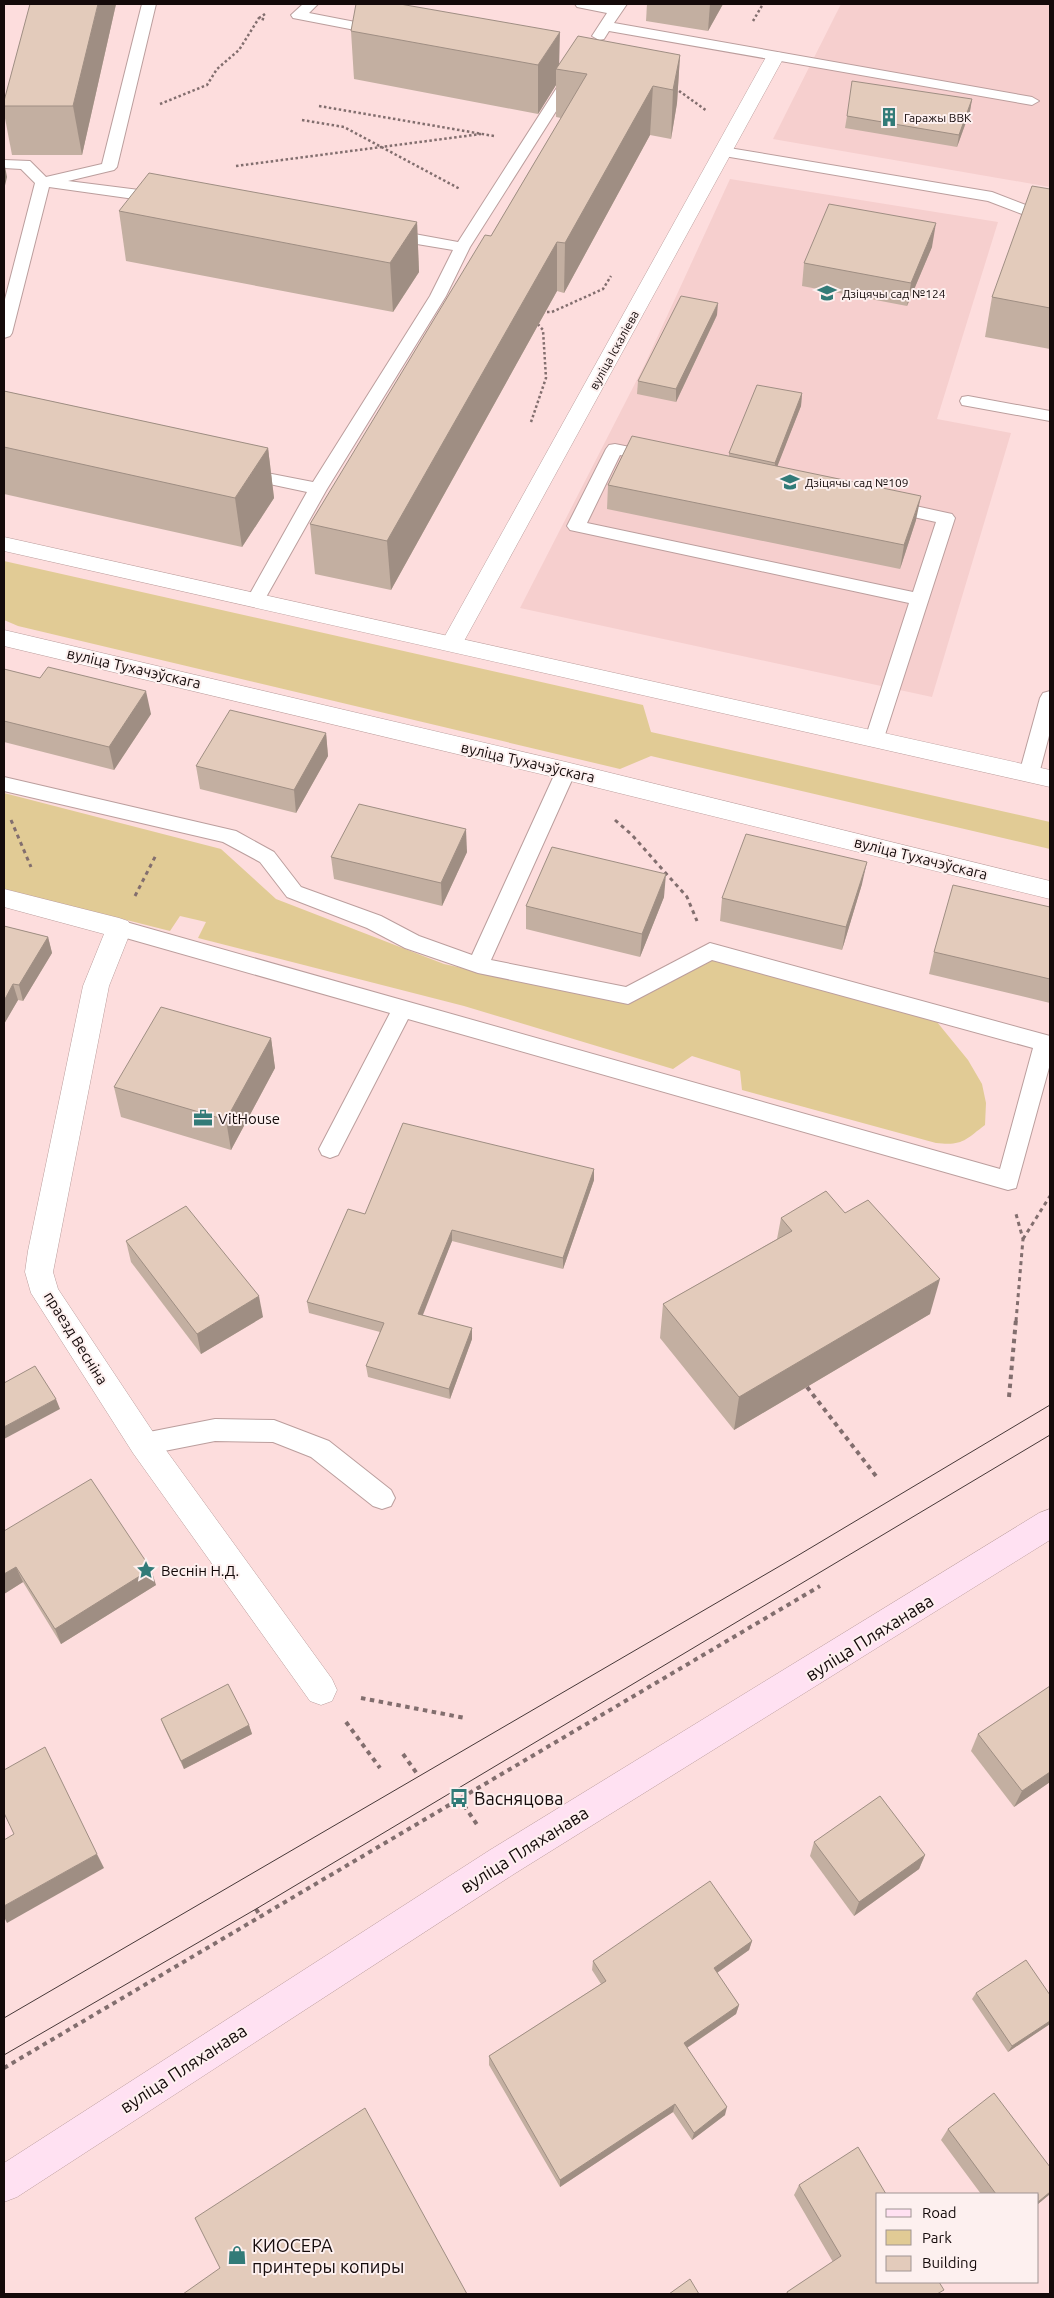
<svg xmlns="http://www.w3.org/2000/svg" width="1054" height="2298" font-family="Ubuntu,sans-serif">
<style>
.built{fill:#f6cfce}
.green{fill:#e1cb95}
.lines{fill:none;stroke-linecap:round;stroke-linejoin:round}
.service-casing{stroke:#bb9e9d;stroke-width:2}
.minor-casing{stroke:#bb9e9d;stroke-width:1}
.tertiary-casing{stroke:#bb9e9d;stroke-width:1}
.secondary-casing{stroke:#bb9e9d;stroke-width:1}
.path-far2{stroke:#826e6e;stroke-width:2.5;stroke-dasharray:2.5 2.5;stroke-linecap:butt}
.path-far1{stroke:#826e6e;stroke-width:3;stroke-dasharray:4 4;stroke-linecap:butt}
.path{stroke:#826e6e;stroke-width:4;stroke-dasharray:4.5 4.5;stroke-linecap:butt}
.service{fill:#fff;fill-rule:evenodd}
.minor{fill:#fff;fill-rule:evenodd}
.tertiary{fill:#fff;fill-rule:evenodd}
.secondary{fill:#ffe1f2;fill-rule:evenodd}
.tram{stroke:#473838;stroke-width:1}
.wall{fill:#c3afa1}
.shaded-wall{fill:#9f8e83}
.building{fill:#e3cbbb;stroke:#9f8e83}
.labels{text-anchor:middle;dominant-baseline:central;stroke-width:4;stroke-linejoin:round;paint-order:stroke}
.far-poi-label{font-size:12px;fill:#140a0a;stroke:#fdf0ef;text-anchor:start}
.far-street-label{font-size:12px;fill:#140a0a;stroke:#fdf0ef}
.street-label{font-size:15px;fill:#140a0a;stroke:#fdf0ef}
.poi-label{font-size:15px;fill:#140a0a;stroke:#fdf0ef;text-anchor:start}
.near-street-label{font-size:18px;fill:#140a0a;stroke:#fdf0ef}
.near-poi-label{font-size:18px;fill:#140a0a;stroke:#fdf0ef;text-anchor:start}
</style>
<rect width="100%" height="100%" fill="#fddddd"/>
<g class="built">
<polygon points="841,4 1050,4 1050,187 773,139"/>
<polygon points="730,179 998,222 937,419 1011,433 932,697 520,608 645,364"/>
</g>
<g class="green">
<polygon points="4,561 643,705 651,732 1050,822 1050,849 651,756 620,769 18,626 4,620"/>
<path d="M4,793l217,56 55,50 168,65 182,40 86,-45 225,63 31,38 14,24 4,19 -1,22c-20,15 -22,21 -49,18l-194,-53 -2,-19 -48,-15 -19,13 -209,-63 -266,-68 8,-16 -26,-6 -10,15 -166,-42z"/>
</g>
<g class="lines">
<g class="service-casing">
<g id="service">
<polygon points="142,4 156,4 117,167 114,170 68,181 163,193 168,195 171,198 168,201 163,203 49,187 12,333 10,336 4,338 4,303 35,183 21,169 4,168 4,160 30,161 46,177 102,164"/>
<polygon points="303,4 318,4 309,13 381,27 388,31 381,35 293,18 291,15"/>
<polygon points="575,4 627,4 614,23 1032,97 1039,101 1032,105 609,31 604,39 599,40 592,36 607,13 577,7"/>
<polygon points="572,71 579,75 470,247 446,296 327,489 265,599 263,603 256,605 249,603 247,599 307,492 241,478 235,477 232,473 235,469 241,468 313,482 430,296 453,250 387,239 381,237 379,234 381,231 387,229 458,242 565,75"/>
<polygon points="723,147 992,192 1031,207 1050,210 1050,220 1022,214 988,201 718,155 715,152 718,149"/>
<polygon points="968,396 1050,411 1050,421 962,405 960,401 962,397"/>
<polygon points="615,444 659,453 662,457 659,461 653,462 620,455 587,523 913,592 936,522 882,510 879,506 882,502 888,500 952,514 955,518 882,744 875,746 868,744 865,739 909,603 570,530 567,526 606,449 609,445"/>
<polygon points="1050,691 1050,732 1039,774 1036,779 1029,781 1022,779 1019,774 1040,698 1043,693"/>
<polygon points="566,764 573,766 576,771 491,960 626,987 710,943 1050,1036 1050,1064 1016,1188 1008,1190 408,1019 338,1155 330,1158 322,1155 319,1149 390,1013 112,934 109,928 112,922 119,920 1000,1169 1033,1048 712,960 628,1004 478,973 405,948 367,928 287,897 260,862 223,842 4,791 4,777 236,831 274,852 301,887 381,916 419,936 472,955 556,771 559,766"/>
<polygon points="215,1419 274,1420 329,1441 391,1490 395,1498 391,1506 382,1509 373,1506 311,1457 273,1442 215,1441 144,1455 135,1452 132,1444 135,1436 144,1433"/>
</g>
</g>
<g class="minor-casing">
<g id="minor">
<polygon points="775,52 781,53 784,57 463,643 460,648 452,651 444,648 441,643 766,57 769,53"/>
<polygon points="4,889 119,918 128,921 132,928 109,986 53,1272 58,1289 155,1435 332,1679 337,1690 332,1701 321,1705 310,1701 133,1453 31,1293 25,1272 28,1251 83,986 104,934 4,907"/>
</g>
</g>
<g class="tertiary-casing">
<g id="tertiary">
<polygon points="4,537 1050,770 1050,787 4,551"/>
<polygon points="4,630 566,762 1050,881 1050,899 566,780 4,646"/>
</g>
</g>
<g class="secondary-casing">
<polygon id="secondary" points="1050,1509 1050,1540 514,1874 17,2197 4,2202 4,2163 490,1850 1039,1513"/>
</g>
<g class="path-far2">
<polyline points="265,14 259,18 266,20"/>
<polyline points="753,21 763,4"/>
<polyline points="675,88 707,111"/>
<polyline points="160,104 207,85 217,69 239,50 259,18"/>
<polyline points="319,106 494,136"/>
<polyline points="302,120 344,127 460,189"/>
<polyline points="236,166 481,134"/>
<polyline points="542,312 552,312 603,289 611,276"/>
<polyline points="531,422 546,378 543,330 535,321"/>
</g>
<g class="path-far1">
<polyline points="11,820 31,867"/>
<polyline points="615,820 632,835 687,897 697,921"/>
<polyline points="135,896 156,855"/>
<polyline points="1023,1239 1050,1196"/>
<polyline points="1016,1321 1023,1239 1016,1214"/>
</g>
<g class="path">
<polyline points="807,1387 876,1476"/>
<polyline points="1009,1397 1016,1319"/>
<polyline points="361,1698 465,1718"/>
<polyline points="346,1722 380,1768"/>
<polyline points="403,1754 418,1775"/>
<polyline points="459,1798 478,1826"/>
<polyline points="256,1909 261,1917"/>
<polyline points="4,2068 820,1586"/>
</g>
<use href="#service" class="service"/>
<use href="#minor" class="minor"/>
<use href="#tertiary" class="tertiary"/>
<use href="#secondary" class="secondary"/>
<g class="tram">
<polyline points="4,2018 797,1556 1050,1405"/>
<polyline points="4,2055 256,1909 1050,1435"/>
</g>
</g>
<g class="wall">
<polygon points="116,4 82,155 12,155 4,113 4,101"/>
<polygon points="647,4 723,4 708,31 646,21"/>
<polygon points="351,31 559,64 680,55 677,103 671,139 650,135 564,293 557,291 391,590 315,574 310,524 491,236 561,118 556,117 556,85 538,114 354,79"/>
<polygon points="972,99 970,111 957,147 845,128 847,116"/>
<polygon points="1050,189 1050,349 985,337 992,297"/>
<polygon points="119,211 417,222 419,272 393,312 126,261"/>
<polygon points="932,247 907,306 802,286 804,263"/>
<polygon points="717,315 676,402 637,394 638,381"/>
<polygon points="4,391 268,448 274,498 242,547 4,494"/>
<polygon points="802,393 801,406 777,466 916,520 900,569 607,509 608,485 729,456 729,453"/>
<polygon points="4,669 151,714 114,770 4,742"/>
<polygon points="326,733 328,756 296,813 200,789 196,766"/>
<polygon points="467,852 442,906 334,879 331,857"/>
<polygon points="862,884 842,950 720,921 722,898"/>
<polygon points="664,897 640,957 526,929 526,906"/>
<polygon points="1050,907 1050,1003 929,974 934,952"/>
<polygon points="4,926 48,937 52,953 23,1001 18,1000 4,1024"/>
<polygon points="271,1038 275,1068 231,1150 121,1117 114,1087"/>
<polygon points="594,1169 594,1180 563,1269 452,1241 422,1315 472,1328 472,1339 450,1399 368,1377 366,1366 380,1332 309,1313 307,1302 365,1214"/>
<polygon points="781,1218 930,1314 734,1430 660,1338 663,1304 777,1239"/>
<polygon points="126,1241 263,1317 201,1354 131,1262"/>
<polygon points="4,1531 156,1585 61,1644 23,1582 4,1594"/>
<polygon points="1050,1686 1050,1782 1014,1807 971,1751 978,1734"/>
<polygon points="161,1719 249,1725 252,1734 184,1769 164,1727"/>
<polygon points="814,1842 925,1855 919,1869 854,1916 810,1856"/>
<polygon points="752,1941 749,1950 717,1973 739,2005 736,2014 687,2048 725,2115 692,2140 673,2112 560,2187 489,2065 489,2056 601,1984 592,1970 593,1961"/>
<polygon points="976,1993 1050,1995 1050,2024 1008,2052 972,1999"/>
<polygon points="948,2129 1050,2167 1050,2194 1038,2204 1038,2194 981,2194 941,2140"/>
<polygon points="799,2185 940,2294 786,2294 787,2292 833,2262 794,2195"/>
</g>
<g class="shaded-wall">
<polygon points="98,4 116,4 82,155 73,106"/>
<polygon points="710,4 723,4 708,31"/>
<polygon points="560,32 559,69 556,69 556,85 538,114 538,65"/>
<polygon points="680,55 677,103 671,139 673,90"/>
<polygon points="653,86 650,135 564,293 565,243"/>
<polygon points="972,99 970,111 957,147 959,135"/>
<polygon points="4,161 7,177 4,190"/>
<polygon points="417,222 419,272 393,312 390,263"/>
<polygon points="936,223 932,247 907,306 911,283"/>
<polygon points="557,242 557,291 391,590 387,541"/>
<polygon points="718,303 717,315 676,402 676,389"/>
<polygon points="802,393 801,406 774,475 775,463"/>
<polygon points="268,448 274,498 242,547 235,498"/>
<polygon points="921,496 916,520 900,569 904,545"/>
<polygon points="146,691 151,714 114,770 109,747"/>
<polygon points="326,733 328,756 296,813 294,790"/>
<polygon points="466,829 467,852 442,906 441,883"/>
<polygon points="867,862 862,884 842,950 846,927"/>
<polygon points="666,874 664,897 640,957 642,934"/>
<polygon points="48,937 52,953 23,1001 19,985"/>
<polygon points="13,984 18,1000 4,1024 4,1001"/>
<polygon points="271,1038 275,1068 231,1150 226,1120"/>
<polygon points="594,1169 594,1180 563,1269 563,1258"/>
<polygon points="452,1230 452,1241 419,1325 418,1314"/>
<polygon points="940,1279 930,1314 734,1430 739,1397"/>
<polygon points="259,1296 263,1317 201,1354 197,1334"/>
<polygon points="472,1328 472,1339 450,1399 449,1389"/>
<polygon points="56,1399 60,1409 4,1439 4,1427"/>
<polygon points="16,1567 23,1582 4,1594 4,1574"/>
<polygon points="151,1569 156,1585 61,1644 55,1629"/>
<polygon points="249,1725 252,1734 184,1769 181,1761"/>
<polygon points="1050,1772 1050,1782 1014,1807 1022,1791"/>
<polygon points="97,1854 104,1868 7,1923 4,1917 4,1906"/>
<polygon points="925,1855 919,1869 854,1916 859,1902"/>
<polygon points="752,1941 749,1950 711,1977 714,1968"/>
<polygon points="739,2005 736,2014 682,2051 684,2043"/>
<polygon points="1050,2021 1050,2024 1008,2052 1012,2046"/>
<polygon points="675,2104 673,2112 560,2187 560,2180"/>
<polygon points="727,2107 725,2115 692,2140 694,2133"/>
<polygon points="1050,2192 1050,2194 1038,2204 1038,2202"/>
</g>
<g class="building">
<polygon points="30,4 98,4 73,106 4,106 4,101"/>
<polygon points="356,4 400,4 560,32 538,65 351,31"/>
<polygon points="578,36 680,55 673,90 653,86 565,243 557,242 387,541 310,524 485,235 491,236 587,74 556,69"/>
<polygon points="852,81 972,99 959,135 847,116"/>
<polygon points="149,173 417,222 390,263 119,211"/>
<polygon points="1032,186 1050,189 1050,308 992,297"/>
<polygon points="829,204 936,223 911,283 804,263"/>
<polygon points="681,296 718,303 676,389 638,381"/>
<polygon points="757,385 802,393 775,463 729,453"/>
<polygon points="4,391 268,448 235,498 4,447"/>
<polygon points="632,436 921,496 904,545 608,485"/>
<polygon points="48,667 146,691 109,747 4,721 4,669 40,678"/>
<polygon points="230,710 326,733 294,790 196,766"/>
<polygon points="359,804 466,829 441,883 331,857"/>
<polygon points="746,834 867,862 846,927 722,898"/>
<polygon points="552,847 666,874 642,934 526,906"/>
<polygon points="953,885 1050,907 1050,979 934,952"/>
<polygon points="4,926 48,937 19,985 13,984 4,1001"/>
<polygon points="161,1007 271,1038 226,1120 114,1087"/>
<polygon points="403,1123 594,1169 563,1258 452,1230 418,1314 472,1328 449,1389 366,1366 384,1323 307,1302 348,1209 365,1214"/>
<polygon points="826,1191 845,1213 868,1200 940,1279 739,1397 663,1304 792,1231 781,1218"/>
<polygon points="186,1206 259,1296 197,1334 126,1241"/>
<polygon points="35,1366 56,1399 4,1427 4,1383"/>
<polygon points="91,1479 151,1569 55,1629 16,1567 4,1574 4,1531"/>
<polygon points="228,1684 249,1725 181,1761 161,1719"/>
<polygon points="1050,1686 1050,1772 1022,1791 978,1734"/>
<polygon points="45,1747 97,1854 4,1906 4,1840 14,1834 4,1813 4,1770"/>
<polygon points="880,1796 925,1855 859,1902 814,1842"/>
<polygon points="710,1881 752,1941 714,1968 739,2005 684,2043 727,2107 694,2133 675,2104 560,2180 489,2056 606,1981 593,1961"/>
<polygon points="1026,1960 1050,1995 1050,2021 1012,2046 976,1993"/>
<polygon points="994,2093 1050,2167 1050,2192 1038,2202 1038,2194 996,2194 948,2129"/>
<polygon points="365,2108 467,2294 183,2294 220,2268 195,2218"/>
<polygon points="858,2147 886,2194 878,2194 878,2282 939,2282 944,2290 937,2294 788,2294 787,2292 841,2256 799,2185"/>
<polygon points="690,2279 699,2294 669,2294"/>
</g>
<defs>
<g id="building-bare" transform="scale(1.5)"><path d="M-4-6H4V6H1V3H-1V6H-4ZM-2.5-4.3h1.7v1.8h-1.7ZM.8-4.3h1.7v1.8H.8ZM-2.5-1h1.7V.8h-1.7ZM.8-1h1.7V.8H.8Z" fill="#327b78" stroke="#fdf0ef" stroke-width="2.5" paint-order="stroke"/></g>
<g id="school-bare" transform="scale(1.5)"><path d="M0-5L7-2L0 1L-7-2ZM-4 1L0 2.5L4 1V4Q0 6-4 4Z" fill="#327b78" stroke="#fdf0ef" stroke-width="2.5" paint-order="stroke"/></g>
<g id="office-bare" transform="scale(1.5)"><path d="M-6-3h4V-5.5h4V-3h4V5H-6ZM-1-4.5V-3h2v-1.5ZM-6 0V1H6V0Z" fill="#327b78" stroke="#fdf0ef" stroke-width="2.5" paint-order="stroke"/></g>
<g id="sight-bare" transform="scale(1.5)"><path d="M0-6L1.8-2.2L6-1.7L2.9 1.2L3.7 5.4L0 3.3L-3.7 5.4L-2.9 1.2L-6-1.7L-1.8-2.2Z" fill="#327b78" stroke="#fdf0ef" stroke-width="2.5" paint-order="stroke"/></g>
<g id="bus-bare" transform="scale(1.5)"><path d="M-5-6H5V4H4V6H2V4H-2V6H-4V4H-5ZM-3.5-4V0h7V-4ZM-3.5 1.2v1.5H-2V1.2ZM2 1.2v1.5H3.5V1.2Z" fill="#327b78" stroke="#fdf0ef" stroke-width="2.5" paint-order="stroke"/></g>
<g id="shop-bare" transform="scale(1.5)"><path d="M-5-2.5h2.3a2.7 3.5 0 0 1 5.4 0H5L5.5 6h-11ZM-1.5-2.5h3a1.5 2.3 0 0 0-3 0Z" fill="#327b78" stroke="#fdf0ef" stroke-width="2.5" paint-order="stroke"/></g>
</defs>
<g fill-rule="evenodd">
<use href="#building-bare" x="889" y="117"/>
<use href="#school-bare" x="827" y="293"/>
<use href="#school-bare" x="790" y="482"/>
<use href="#office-bare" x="203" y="1118"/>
<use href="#sight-bare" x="146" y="1570"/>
<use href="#bus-bare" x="459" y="1798"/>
<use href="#shop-bare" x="237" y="2255"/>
</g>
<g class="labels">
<g class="far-poi-label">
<text x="904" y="117">Гаражы ВВК</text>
<text x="842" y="293">Дзіцячы сад №124</text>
<text x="805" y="482">Дзіцячы сад №109</text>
</g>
<g class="far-street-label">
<text transform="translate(614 350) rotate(-61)">вуліца Іскаліева</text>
</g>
<g class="street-label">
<text transform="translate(134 668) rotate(13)">вуліца Тухачэўскага</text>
<text transform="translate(528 762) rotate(13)">вуліца Тухачэўскага</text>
<text transform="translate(921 858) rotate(14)">вуліца Тухачэўскага</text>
<text transform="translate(76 1338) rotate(58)">праезд Весніна</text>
</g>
<g class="poi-label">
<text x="218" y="1118">VitHouse</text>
<text x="161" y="1570">Веснін Н.Д.</text>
</g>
<g class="near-street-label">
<text transform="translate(869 1637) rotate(-32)">вуліца Пляханава</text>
<text transform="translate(524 1849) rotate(-32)">вуліца Пляханава</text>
<text transform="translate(183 2068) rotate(-33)">вуліца Пляханава</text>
</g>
<g class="near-poi-label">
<text x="474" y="1798">Васняцова</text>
<text x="252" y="2245">КИОСЕРА<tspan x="252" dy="21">принтеры копиры</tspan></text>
</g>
</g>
<rect width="1054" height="2298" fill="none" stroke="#140a0a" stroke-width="10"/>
<rect x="876" y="2193" width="162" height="90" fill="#fdf0ef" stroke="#a09493"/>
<rect x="886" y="2209" width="25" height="8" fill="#ffe1f2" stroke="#a09493"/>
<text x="922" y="2218" font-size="15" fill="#140a0a">Road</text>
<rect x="886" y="2230" width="25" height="15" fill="#e1cb95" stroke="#a09493"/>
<text x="922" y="2243" font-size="15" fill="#140a0a">Park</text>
<rect x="886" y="2256" width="25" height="15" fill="#e3cbbb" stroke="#a09493"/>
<text x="922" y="2268" font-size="15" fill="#140a0a">Building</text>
</svg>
